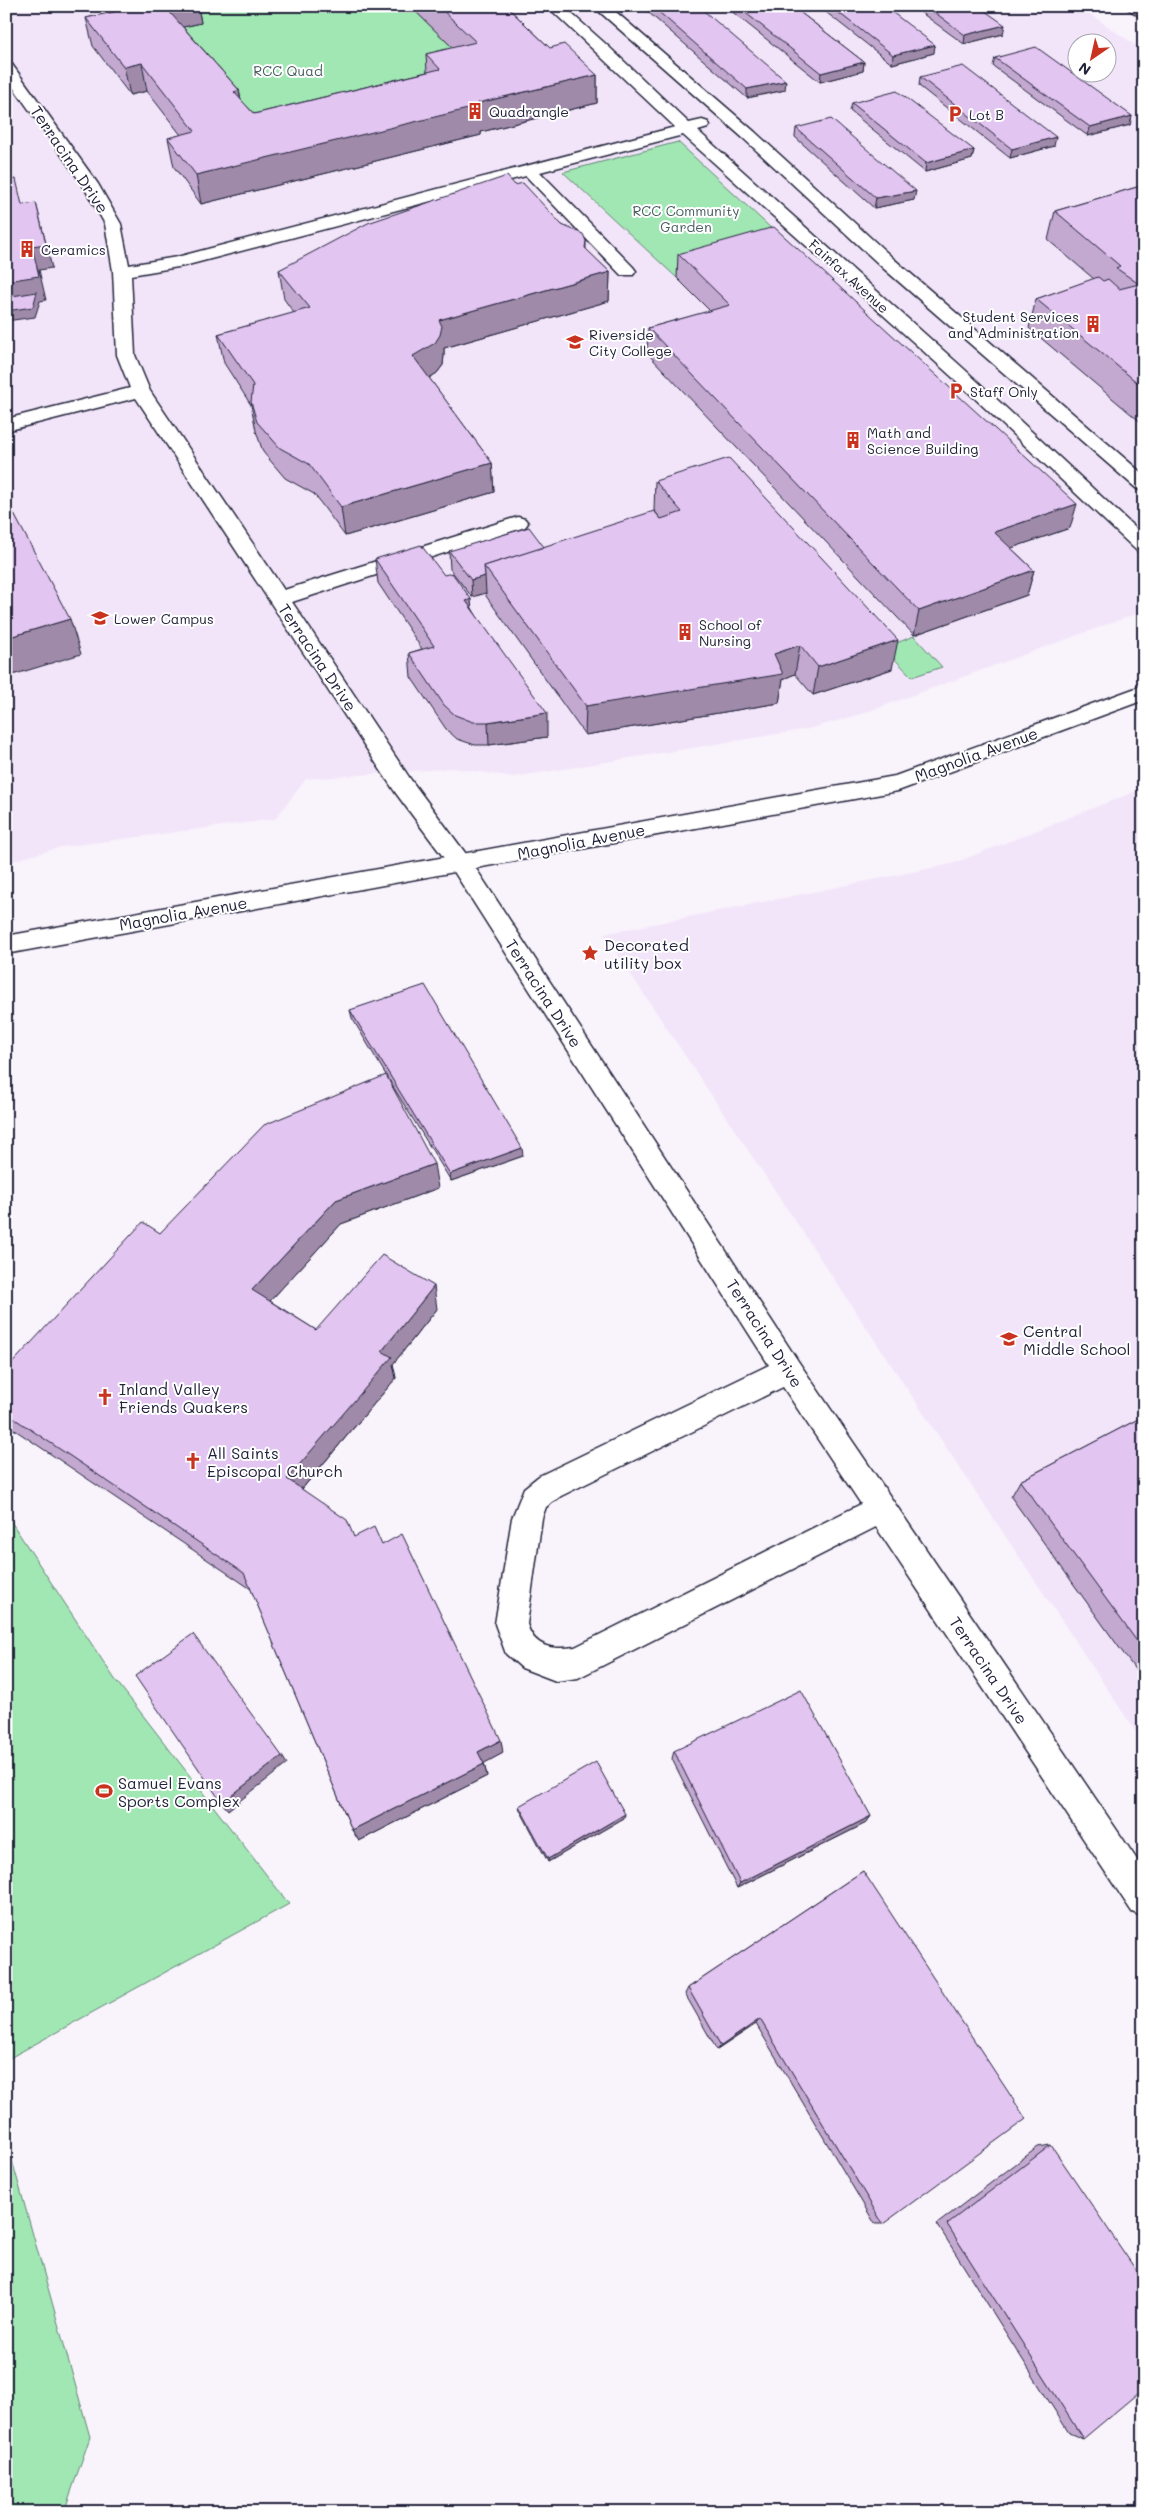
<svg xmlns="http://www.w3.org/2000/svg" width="1150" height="2518" font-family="Mali,sans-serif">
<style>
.built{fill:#f2e5f9;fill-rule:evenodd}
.green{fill:#a1e7b3;stroke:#628477}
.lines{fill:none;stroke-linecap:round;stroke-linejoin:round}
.minor-casing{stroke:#22223b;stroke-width:3}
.major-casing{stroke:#22223b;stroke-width:3}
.minor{fill:#fff;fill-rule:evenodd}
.major{fill:#fff;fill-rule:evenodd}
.wall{fill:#c3a9d0;stroke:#22223b}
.shaded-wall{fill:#9f8aa9;stroke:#22223b}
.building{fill:#e3c5f2;stroke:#22223b}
.labels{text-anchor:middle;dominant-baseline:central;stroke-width:4;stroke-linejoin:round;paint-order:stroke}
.far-park-label{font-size:14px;fill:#485d5f;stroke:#fff}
.far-poi-label{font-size:14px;fill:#22223b;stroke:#fff;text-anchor:start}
.far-street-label{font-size:14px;fill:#22223b;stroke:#fff}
.street-label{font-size:16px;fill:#22223b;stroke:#fff}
.poi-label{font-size:16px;fill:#22223b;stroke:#fff;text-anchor:start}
</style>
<rect width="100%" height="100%" fill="#f9f3fc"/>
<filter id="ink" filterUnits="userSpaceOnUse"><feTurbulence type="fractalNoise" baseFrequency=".02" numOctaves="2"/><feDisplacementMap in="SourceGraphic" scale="10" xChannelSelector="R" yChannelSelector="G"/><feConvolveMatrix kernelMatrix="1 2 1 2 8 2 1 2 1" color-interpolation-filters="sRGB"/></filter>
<g filter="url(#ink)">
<g class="built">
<path d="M6,6h1072l66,45v560l-283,103 -53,15 -294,48 -61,-9 -147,11 -31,40 -214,28 -55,16zM1078,42h30v30h-30z"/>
<polygon points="1144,788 1144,1744 604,934 952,864"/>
</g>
<g class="green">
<polygon points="197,6 410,6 477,71 258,143 166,31"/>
<polygon points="678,142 788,244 677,278 563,172"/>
<polygon points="914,636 942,667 912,677 884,648"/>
<polygon points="6,1514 114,1678 289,1904 6,2060"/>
<polygon points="6,2139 90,2437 64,2512 6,2512"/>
</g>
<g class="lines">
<g class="minor-casing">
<g id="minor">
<path d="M547,6h16l45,40 81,77 13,-3 6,2 2,3 -2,3 -10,3 265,237 181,168v17l-7,-2 -186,-175 -268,-241 -143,37 93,95 3,4 -3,4h-12l-95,-99 -342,90 -53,9 4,80 15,36 134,199 227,-71 7,-2 7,2 3,4 -3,4 -233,75 119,178 58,78 329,503 346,509v47l-12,-5 -256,-385 -298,151 -22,3 -34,-13 -16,-14 -11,-30 17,-106 12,-30 15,-12 230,-111 -316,-495 -58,-78 -259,-394 -130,33v-12l124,-31 -13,-33 -4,-84 -8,-47 -23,-40 -76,-107v-16l5,2 87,121 23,40 8,41 48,-8 498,-130zM783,1387l78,117 -286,143c-22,3 -41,1 -48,-23l15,-106 4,-11 15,-11z"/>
<polygon points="593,6 609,6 755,132 895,260 1144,475 1144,491 1137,489 883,268 743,138"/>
<polygon points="1124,6 1144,8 1144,19"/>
</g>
</g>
<g class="major-casing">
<polygon id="major" points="1144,685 1144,700 898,791 6,954 6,936 895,776"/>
</g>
<use href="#minor" class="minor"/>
<use href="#major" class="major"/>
</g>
<g class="wall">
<polygon points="140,6 198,6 201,23 183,27 239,90 241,100 254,114 427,72 426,54 453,48 410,6 506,6 550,48 597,75 597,103 481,132 481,135 201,204 174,167 168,138 181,135 147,91 130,95 93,46 86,18"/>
<polygon points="641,6 698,6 785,90 747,98"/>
<polygon points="725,6 792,6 864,62 863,71 820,82"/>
<polygon points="818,6 884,6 934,53 892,64"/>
<polygon points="912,6 978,6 1003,34 964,44"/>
<polygon points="995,58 1132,116 1130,125 1088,136 993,66"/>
<polygon points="920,77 1054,146 1010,158 919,86"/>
<polygon points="852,103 974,150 972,159 925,172 850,111"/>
<polygon points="796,128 914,200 874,208 795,137"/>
<polygon points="515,185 562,225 586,241 586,250 610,272 609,301 444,348 444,355 443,365 437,373 429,378 492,463 494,492 345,536 314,494 285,478 263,452 256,431 251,405 224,363 218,334 294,313 284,299 279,270"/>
<polygon points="1144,185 1144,425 1029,328 1036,299 1094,279 1048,240 1055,211"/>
<polygon points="678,254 1070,528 1011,548 1034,570 1027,595 914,635 647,353 648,328 710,311 677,278"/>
<polygon points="655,481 892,669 813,695 795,674 783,679 779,703 585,735 486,596 486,593 472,597 450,569 449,551 544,547 661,519 654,510"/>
<polygon points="375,559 444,575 472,608 547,737 489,745 475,745 457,739 446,729 411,677 409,653 422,649 378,583"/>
<polygon points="350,1010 523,1156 451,1181 389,1080 438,1188 341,1224 270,1301 316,1330 437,1309 393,1364 396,1378 302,1489 354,1537 382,1545 503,1753 484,1763 487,1776 359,1841 352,1830 251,1589 6,1424 6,1370 160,1233 386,1075 352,1018"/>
<polygon points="1144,1416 1144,1682 1011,1497 1020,1481"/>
<polygon points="674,1751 871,1816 866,1823 737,1888 672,1759"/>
<polygon points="519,1806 624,1818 548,1862 520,1810"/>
<polygon points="863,1871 883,2224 875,2224 756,2024 717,2050 685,1994 688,1988"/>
<polygon points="1051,2145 1083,2439 1069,2433 937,2224 1038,2147"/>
<polygon points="1123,2509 1128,2512 1120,2512"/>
</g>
<g class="shaded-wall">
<polygon points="162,6 198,6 201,23 166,31"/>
<polygon points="1005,25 1003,34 964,44 965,35"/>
<polygon points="935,45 934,53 892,64 893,55"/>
<polygon points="864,62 863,71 820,82 821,73"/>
<polygon points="142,63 147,91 130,95 124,67"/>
<polygon points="597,75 597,103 481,132 481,135 201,204 196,175 478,103"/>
<polygon points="786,81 785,90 747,98 747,89"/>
<polygon points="239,90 244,119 234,92"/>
<polygon points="1132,116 1130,125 1088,136 1090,127"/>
<polygon points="1056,137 1054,146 1010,158 1012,149"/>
<polygon points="974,150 972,159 925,172 926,163"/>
<polygon points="916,191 914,200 874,208 876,198"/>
<polygon points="36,203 52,268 39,270 46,300 40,301 35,317 6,321 6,281 32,246"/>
<polygon points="610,272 609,301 444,348 444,355 443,365 437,373 416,386 413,356 439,320"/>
<polygon points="492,463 494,492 345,536 341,507"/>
<polygon points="1077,504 1070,528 988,556 994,532"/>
<polygon points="1034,570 1027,595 914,635 919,611"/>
<polygon points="485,576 486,593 472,597 471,580"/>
<polygon points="471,599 473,623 466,601"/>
<polygon points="70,619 81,654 6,677 6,638"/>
<polygon points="898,640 892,669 813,695 818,667"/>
<polygon points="800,645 795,674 783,679 779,703 585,735 586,706 774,654"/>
<polygon points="547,713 547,737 489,745 488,722"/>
<polygon points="522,1148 523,1156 451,1181 450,1174"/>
<polygon points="434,1164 438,1188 341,1224 260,1312 252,1290 336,1200"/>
<polygon points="434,1286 437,1309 393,1364 396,1378 294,1498 287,1479 382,1351"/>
<polygon points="501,1740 503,1753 481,1765 478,1752"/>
<polygon points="282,1756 287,1764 228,1810 222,1803"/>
<polygon points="484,1764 487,1776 359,1841 352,1830"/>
<polygon points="625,1814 624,1818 548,1862 548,1859"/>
<polygon points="871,1816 866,1823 737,1888 740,1883"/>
<polygon points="760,2019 756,2024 717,2050 721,2046"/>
</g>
<g class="building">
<polygon points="140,6 164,6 239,90 234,92 254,114 440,69 426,54 476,42 438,6 506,6 550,48 564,44 597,75 478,103 480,106 196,175 168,138 195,131 142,63 124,67 86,18"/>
<polygon points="652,6 698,6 786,81 747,89"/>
<polygon points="737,6 792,6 864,62 821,73"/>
<polygon points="830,6 884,6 935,45 893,55"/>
<polygon points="926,6 978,6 1005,25 965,35"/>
<polygon points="1036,47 1132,116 1090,127 995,58"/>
<polygon points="963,66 1056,137 1012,149 920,77"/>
<polygon points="897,91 974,150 926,163 852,103"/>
<polygon points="831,119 916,191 876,198 796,128"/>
<polygon points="507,176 515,185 523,183 562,225 583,234 586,241 585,248 610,272 439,320 442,326 440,335 435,343 413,356 492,463 341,507 309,464 280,448 257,422 251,402 253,385 218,334 310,308 279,270 368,223"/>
<polygon points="16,179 22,205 36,203 46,244 32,246 39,276 6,281 6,180"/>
<polygon points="1144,185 1144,388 1036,299 1098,277 1103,281 1108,279 1119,289 1139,284 1116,268 1120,266 1055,211"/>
<polygon points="774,227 1077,504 994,532 1034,570 919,611 648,328 730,305 678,254"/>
<polygon points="37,292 33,307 6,311 6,297"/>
<polygon points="729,458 898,640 818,667 800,645 774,654 783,674 586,706 484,566 654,511 661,519 682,512 655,481"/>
<polygon points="6,499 70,619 6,638"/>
<polygon points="529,527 544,547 484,566 485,576 471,580 449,551"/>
<polygon points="421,545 444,575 452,573 471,599 466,601 547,713 488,722 473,722 455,715 444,705 409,653 434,646 375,559"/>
<polygon points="425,985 522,1148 450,1174 350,1010"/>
<polygon points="386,1075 434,1164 336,1200 252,1290 316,1330 382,1255 434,1286 382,1351 392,1357 287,1479 347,1520 354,1537 374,1527 382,1545 402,1534 501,1740 478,1752 484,1764 352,1830 244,1573 6,1413 6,1370 143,1222 160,1233 264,1125"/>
<polygon points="1144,1416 1144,1651 1020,1481"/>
<polygon points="193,1634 282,1756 222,1803 135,1676"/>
<polygon points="801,1690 871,1816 740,1883 674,1751"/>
<polygon points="596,1762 625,1814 548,1859 519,1806"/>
<polygon points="863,1871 1026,2119 883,2224 760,2019 721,2046 688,1988"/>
<polygon points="1051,2145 1144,2282 1144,2388 1083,2439 947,2224"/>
</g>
</g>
<defs>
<g id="building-bare" transform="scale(1.35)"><path d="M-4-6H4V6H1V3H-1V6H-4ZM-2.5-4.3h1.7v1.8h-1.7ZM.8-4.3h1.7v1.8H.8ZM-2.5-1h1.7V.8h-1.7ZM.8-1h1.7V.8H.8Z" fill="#c8321e" stroke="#fff" stroke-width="2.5" paint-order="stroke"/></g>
<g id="parking-bare" transform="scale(1.35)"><path d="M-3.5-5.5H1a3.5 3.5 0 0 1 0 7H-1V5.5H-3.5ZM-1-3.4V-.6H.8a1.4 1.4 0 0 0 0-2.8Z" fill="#c8321e" stroke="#fff" stroke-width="2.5" paint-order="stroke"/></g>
<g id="university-bare" transform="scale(1.35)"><path d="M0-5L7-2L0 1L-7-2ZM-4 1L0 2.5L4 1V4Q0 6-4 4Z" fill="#c8321e" stroke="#fff" stroke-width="2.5" paint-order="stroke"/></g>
<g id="school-bare" transform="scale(1.35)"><path d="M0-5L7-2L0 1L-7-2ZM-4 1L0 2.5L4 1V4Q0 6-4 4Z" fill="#c8321e" stroke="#fff" stroke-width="2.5" paint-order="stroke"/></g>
<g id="sight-bare" transform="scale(1.35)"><path d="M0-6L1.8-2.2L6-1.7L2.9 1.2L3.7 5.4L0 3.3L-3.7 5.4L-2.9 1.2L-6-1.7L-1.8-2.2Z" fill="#c8321e" stroke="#fff" stroke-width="2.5" paint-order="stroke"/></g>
<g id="church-bare" transform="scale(1.35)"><path d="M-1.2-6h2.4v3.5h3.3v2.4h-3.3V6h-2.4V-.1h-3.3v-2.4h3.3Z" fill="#c8321e" stroke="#fff" stroke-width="2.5" paint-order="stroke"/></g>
<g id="stadium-bare" transform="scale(1.35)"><path d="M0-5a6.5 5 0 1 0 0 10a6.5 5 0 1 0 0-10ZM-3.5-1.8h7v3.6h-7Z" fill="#c8321e" stroke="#fff" stroke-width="2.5" paint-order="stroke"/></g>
</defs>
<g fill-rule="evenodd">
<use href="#building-bare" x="475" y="111"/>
<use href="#parking-bare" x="955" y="114"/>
<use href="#building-bare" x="27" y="249"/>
<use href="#building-bare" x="1093" y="324"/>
<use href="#university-bare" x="575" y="342"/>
<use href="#parking-bare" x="956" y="391"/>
<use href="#building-bare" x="853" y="440"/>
<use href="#school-bare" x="100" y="618"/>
<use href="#building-bare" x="685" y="632"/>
<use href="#sight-bare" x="590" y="953"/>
<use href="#school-bare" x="1009" y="1339"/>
<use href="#church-bare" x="105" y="1397"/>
<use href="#church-bare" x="193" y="1461"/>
<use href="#stadium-bare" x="104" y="1791"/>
</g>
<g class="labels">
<g class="far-park-label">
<text x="288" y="70">RCC Quad</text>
<text x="686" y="210">RCC Community<tspan x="686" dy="16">Garden</tspan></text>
</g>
<g class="far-poi-label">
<text x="489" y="111">Quadrangle</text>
<text x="969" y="114">Lot B</text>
<text x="41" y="249">Ceramics</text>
<text x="1079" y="316" text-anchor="end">Student Services<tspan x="1079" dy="16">and Administration</tspan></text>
<text x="589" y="334">Riverside<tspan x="589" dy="16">City College</tspan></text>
<text x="970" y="391">Staff Only</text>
<text x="867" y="432">Math and<tspan x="867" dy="16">Science Building</tspan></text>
<text x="114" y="618">Lower Campus</text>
<text x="699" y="624">School of<tspan x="699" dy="16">Nursing</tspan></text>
</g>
<g class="far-street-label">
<text transform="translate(849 276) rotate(42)">Fairfax Avenue</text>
</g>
<g class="street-label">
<text transform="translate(70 159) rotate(56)">Terracina Drive</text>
<text transform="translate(318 657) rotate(56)">Terracina Drive</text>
<text transform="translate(976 754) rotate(-20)">Magnolia Avenue</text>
<text transform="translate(581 841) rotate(-11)">Magnolia Avenue</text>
<text transform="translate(183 913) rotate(-10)">Magnolia Avenue</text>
<text transform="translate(544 993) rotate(57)">Terracina Drive</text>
<text transform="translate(765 1333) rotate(57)">Terracina Drive</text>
<text transform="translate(989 1670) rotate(56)">Terracina Drive</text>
</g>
<g class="poi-label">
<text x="604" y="944">Decorated<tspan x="604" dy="18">utility box</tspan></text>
<text x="1023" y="1330">Central<tspan x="1023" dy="18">Middle School</tspan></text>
<text x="119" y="1388">Inland Valley<tspan x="119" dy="18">Friends Quakers</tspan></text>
<text x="207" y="1452">All Saints<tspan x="207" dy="18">Episcopal Church</tspan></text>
<text x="118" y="1782">Samuel Evans<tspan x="118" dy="18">Sports Complex</tspan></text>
</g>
</g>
<rect width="1150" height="2518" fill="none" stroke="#fff" stroke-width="25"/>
<rect x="12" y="12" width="1125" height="2493" fill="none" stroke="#22223b" stroke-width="2" filter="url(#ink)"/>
<g transform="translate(1092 58) rotate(214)"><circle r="24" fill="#ffffff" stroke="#a7a7b1"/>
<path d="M0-4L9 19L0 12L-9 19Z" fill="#c8321e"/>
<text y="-8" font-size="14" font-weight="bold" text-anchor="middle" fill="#22223b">N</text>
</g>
</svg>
